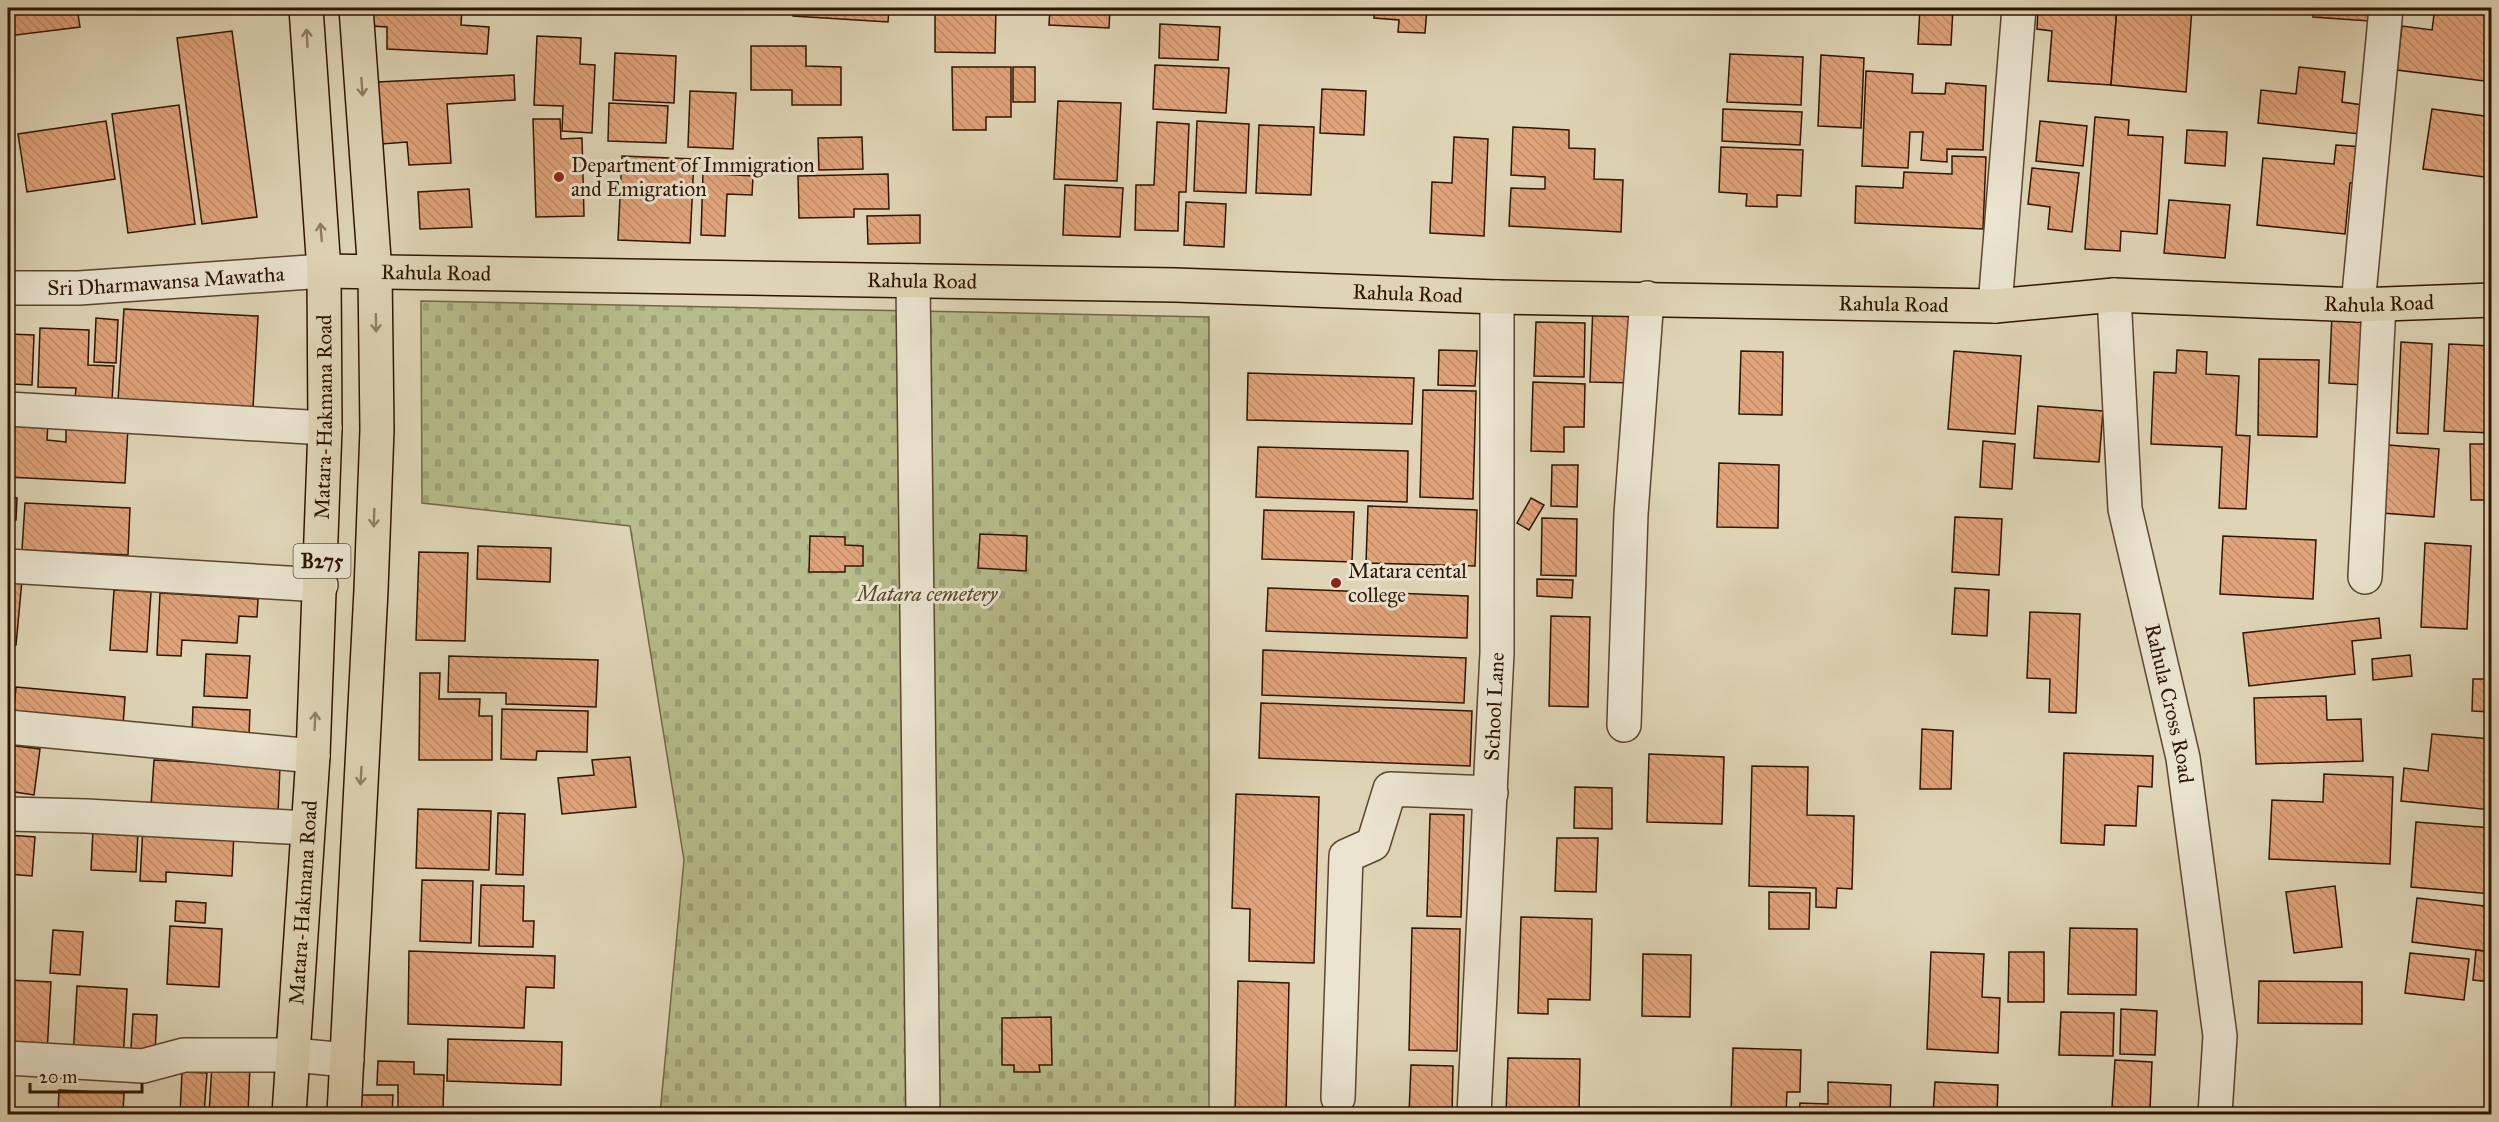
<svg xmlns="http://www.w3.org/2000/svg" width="2499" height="1122" font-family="'IM FELL Great Primer',serif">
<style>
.cemetery{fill:url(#cemetery-stones);stroke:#736846;stroke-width:1.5}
.building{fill:url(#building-back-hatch);stroke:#301400;stroke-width:1.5}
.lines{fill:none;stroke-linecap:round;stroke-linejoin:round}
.minor-casing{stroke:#5c442e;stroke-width:36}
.major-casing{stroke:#301400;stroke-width:36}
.minor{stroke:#eae4d0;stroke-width:33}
.major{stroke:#dfd5b6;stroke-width:33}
.oneway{stroke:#907e64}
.poi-dot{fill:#8f2418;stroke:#eae4d0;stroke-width:2}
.labels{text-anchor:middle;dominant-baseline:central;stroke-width:6;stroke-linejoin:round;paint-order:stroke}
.shield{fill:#eae4d0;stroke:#68523e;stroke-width:1.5}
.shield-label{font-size:20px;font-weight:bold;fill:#301400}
.poi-label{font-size:21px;fill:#301400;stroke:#eae4d0;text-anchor:start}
.street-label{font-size:21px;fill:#301400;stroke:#eae4d0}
.park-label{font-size:21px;font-style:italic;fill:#58462a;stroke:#eae4d0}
</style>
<defs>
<pattern id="cemetery-stones" width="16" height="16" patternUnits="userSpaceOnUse" patternTransform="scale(1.5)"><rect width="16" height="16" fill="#b6bc8b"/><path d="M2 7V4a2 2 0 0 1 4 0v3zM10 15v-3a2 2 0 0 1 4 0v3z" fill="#9da176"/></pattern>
<pattern id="building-back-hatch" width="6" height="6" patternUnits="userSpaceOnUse" patternTransform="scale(1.5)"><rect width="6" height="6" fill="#e0a37a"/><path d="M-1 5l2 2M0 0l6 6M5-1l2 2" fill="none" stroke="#c08b68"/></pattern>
</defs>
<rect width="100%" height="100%" fill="#dfd5b6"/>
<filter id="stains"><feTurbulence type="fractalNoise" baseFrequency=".00333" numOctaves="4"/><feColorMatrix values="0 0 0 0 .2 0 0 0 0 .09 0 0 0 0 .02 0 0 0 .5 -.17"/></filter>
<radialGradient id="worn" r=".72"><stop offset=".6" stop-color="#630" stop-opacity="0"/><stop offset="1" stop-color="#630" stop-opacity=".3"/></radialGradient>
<polygon class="cemetery" points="421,301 1209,317 1209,1114 660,1114 684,860 630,526 422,503"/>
<g class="building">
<polygon points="8,8 77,8 80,27 8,36"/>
<polygon points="373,8 462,8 461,25 489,27 487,54 387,49 387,27 372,26"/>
<polygon points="793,8 889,8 888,22 793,16"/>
<polygon points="921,8 996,8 995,53 935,52 935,11 921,11"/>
<polygon points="1050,8 1110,8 1109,28 1049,25"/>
<polygon points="1374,8 1427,8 1425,33 1398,32 1399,20 1374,18"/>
<polygon points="1920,8 1953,8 1951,45 1918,44"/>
<polygon points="2038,8 2117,8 2111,85 2048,81 2052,31 2037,29"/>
<polygon points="2117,8 2192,8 2186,92 2111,85"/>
<polygon points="2314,8 2370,8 2369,21 2313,17"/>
<polygon points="2435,8 2492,8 2492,82 2397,70 2402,26 2432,30"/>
<polygon points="1160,24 1220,27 1218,60 1159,58"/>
<polygon points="232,31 257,217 202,224 177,38"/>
<polygon points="537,36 581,38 580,64 595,65 592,133 562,131 563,106 534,105"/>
<polygon points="751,46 806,46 806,66 841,67 841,105 792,105 792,90 751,90"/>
<polygon points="615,53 676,56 674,103 613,100"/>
<polygon points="1730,54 1803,57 1801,105 1727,102"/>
<polygon points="1821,55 1864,58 1861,128 1818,126"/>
<polygon points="1155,65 1229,68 1226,113 1153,109"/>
<polygon points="952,67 1011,67 1011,117 986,117 986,130 953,130"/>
<rect x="1013" y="67" width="22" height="35"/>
<polygon points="2299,67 2345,72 2342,102 2363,105 2360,134 2258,123 2261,90 2296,94"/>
<polygon points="1866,71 1913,74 1912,93 1945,94 1946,83 1986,86 1983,150 1947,149 1947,162 1921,160 1923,132 1910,132 1908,168 1862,166"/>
<polygon points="514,75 515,100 447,104 451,163 409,165 407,142 382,144 378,82"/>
<polygon points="1322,89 1366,91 1364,135 1320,133"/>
<polygon points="690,91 736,93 733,149 688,147"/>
<polygon points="1058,101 1121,103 1117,181 1054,179"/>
<polygon points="609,103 668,106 666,143 608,141"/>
<polygon points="179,105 195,224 128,233 112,114"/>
<polygon points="1723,109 1802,112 1800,145 1722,141"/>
<polygon points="2432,109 2492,117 2492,178 2423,169"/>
<polygon points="2095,117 2129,120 2128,135 2163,137 2157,234 2121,231 2120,251 2085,249"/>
<polygon points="533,119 560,119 561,139 582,138 584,216 536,217"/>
<polygon points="106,121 115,179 27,192 18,134"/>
<polygon points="1197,121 1249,124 1246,193 1194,191"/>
<polygon points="2040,121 2087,126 2083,166 2036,161"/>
<polygon points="1157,122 1189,124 1186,192 1179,192 1178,231 1135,230 1136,185 1154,185"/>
<polygon points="1259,125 1314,127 1311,195 1256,193"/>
<polygon points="1513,127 1569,130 1569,148 1595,149 1594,179 1623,180 1621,232 1509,226 1511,188 1545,189 1545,177 1511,175"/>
<polygon points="2187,130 2227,132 2225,166 2185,163"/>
<polygon points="862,137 863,169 819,170 818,138"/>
<polygon points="1454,137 1488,139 1484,236 1430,233 1432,182 1452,183"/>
<polygon points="2336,145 2364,147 2361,183 2350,183 2345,234 2257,225 2263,158 2334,164"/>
<polygon points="1721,147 1803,150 1801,196 1777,195 1777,207 1746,206 1747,194 1719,192"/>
<polygon points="622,156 694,159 690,243 618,240"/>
<polygon points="1952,156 1986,157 1983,229 1855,223 1856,186 1903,188 1904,172 1952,174"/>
<polygon points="2032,168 2079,173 2072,232 2048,229 2050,207 2028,204"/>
<polygon points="703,173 753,176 752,195 727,194 725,236 701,235"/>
<polygon points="888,174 889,209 854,209 854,217 799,218 798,176"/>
<polygon points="1065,185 1123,188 1120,237 1063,235"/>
<polygon points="469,189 472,227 420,229 418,192"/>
<polygon points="2169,200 2230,205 2225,258 2164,253"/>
<polygon points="1186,202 1226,204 1224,247 1184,245"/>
<polygon points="920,215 920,243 868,244 867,216"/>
<polygon points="1593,305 1639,306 1637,383 1590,382"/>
<polygon points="124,309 258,316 253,408 118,401"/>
<polygon points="2332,314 2366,315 2363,385 2329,383"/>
<polygon points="96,318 118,320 116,363 94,362"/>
<polygon points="1536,322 1585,323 1584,377 1534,376"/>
<polygon points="40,328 89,330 88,365 114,366 112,400 75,398 76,388 38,387"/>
<polygon points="8,334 34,335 32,385 13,384 13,392 8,392"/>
<polygon points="2401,342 2432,344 2428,434 2397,433"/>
<polygon points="2449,344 2492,346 2492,433 2444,431"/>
<polygon points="1439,350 1477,351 1475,386 1438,385"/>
<polygon points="2177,350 2207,352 2206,374 2239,376 2236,435 2250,436 2246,509 2219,508 2222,447 2151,444 2154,372 2176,373"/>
<polygon points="1741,351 1783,352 1782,415 1739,414"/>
<polygon points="1954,351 2021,356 2015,434 1948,429"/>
<polygon points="2259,359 2319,360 2317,437 2258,435"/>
<polygon points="1248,373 1414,378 1412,424 1247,420"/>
<polygon points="1533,382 1585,384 1584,427 1564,427 1564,452 1531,451"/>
<polygon points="1423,390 1476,391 1473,499 1420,497"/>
<polygon points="2038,406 2103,411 2099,462 2034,458"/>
<polygon points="8,421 48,423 47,440 66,442 66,424 128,427 125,483 8,477"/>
<polygon points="1983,441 2015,444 2012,489 1980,487"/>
<polygon points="2470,444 2492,444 2492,500 2471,500"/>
<polygon points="2388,445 2439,449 2434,517 2382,513"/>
<polygon points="1258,447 1408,451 1407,502 1256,497"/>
<polygon points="1719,463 1779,465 1778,528 1717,527"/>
<polygon points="1552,465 1578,465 1577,507 1551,506"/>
<polygon points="8,497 17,498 16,520 10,520 9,532"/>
<polygon points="1531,498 1544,505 1529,530 1517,523"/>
<polygon points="25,503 130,508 128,555 22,550"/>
<polygon points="1368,506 1477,510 1475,566 1366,563"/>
<polygon points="1264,510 1354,512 1352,562 1262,559"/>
<polygon points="1955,517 2002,519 1999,575 1952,572"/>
<polygon points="1542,518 1577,519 1576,576 1541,575"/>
<polygon points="980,534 1027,536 1026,571 978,568"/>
<polygon points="810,536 845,537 845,545 863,546 863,566 845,566 845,572 809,572"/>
<polygon points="2223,536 2316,540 2313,599 2220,594"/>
<polygon points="2425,543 2471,546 2467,629 2421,627"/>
<polygon points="478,546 551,548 550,582 477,579"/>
<polygon points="419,552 468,553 465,641 416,640"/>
<polygon points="8,579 22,580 16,645 8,645"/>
<polygon points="1537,579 1573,580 1572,598 1537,596"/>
<polygon points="1268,588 1468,596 1467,638 1266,631"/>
<polygon points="1955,588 1989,590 1987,636 1952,634"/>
<polygon points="114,590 151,592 147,652 110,650"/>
<polygon points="160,593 258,599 257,617 239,616 237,643 182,640 181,656 157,655"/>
<polygon points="2030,612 2080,614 2076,713 2049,712 2050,679 2027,678"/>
<polygon points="1551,616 1590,617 1588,707 1549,706"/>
<polygon points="2379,618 2381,638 2352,641 2355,674 2249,686 2243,633"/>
<polygon points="1263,650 1466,658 1464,703 1262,695"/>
<polygon points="206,654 250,656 247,698 204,696"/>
<polygon points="2410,655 2412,676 2373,680 2372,659"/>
<polygon points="449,656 598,660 596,707 506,704 506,693 448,692"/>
<polygon points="420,673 440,673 439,699 480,699 479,716 492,716 492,760 419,760"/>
<polygon points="2473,679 2492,679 2492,712 2472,711"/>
<polygon points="16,687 125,697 123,726 13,717"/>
<polygon points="2326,696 2327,720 2361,719 2363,761 2256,764 2254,698"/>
<polygon points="1261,703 1472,711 1470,766 1259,758"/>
<polygon points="193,707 250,710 249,736 192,733"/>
<polygon points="502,709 588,711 587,752 537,751 536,760 501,759"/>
<polygon points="1922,729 1953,731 1951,789 1920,789"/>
<polygon points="2432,734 2492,739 2492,810 2401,801 2404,768 2428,771"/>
<polygon points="8,745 40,749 34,795 8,791"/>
<polygon points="2064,753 2153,756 2152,787 2138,786 2136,826 2105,825 2104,845 2061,843"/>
<polygon points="1649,754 1724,757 1722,824 1647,822"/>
<polygon points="630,757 636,807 562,814 558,778 594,775 592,760"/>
<polygon points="154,760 280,767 278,813 151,806"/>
<polygon points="1752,766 1808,767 1807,815 1854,816 1852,889 1837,888 1836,908 1816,907 1816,888 1749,886"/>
<polygon points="2324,774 2393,777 2390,864 2269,859 2272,800 2323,802"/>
<polygon points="1575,787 1612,788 1612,829 1574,828"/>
<polygon points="1236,794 1319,797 1314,963 1249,961 1250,909 1232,908"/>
<polygon points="418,809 491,811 489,870 416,868"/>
<polygon points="498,813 525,814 523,875 496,874"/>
<polygon points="1430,814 1464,815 1461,917 1427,916"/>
<polygon points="2416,822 2492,828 2492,894 2411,887"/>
<polygon points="143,826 234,831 232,876 166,872 166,882 140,881"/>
<polygon points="93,830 138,832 136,872 91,870"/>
<polygon points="8,835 35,837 32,876 8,874"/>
<polygon points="1557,838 1598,838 1596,892 1555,891"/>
<polygon points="422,880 473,881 471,943 420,941"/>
<polygon points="481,885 524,886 523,921 534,921 533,947 479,946"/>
<polygon points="2335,886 2342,947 2294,953 2286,892"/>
<polygon points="1769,892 1810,893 1809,929 1769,929"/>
<polygon points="2417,898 2492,907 2492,952 2412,942"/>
<polygon points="176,901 206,903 205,923 175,921"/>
<polygon points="1521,917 1592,919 1590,1000 1548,999 1548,1014 1518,1013"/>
<polygon points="170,926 222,929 219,987 167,984"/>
<polygon points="1412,928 1460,929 1457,1051 1409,1050"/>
<polygon points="2070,928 2137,929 2136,995 2068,994"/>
<polygon points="53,930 83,932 80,975 50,973"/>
<polygon points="2476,950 2492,952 2492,982 2473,980"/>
<polygon points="409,951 555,956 554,988 526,987 524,1028 408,1024"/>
<polygon points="1931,952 1984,954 1982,997 2000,998 1998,1053 1927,1049"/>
<polygon points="2009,952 2044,952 2044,1002 2008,1002"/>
<polygon points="2410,953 2469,959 2464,1000 2405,993"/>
<polygon points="1643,954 1691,955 1690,1017 1642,1016"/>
<polygon points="8,980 51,982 47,1053 8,1051"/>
<polygon points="1238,981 1289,983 1286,1114 1235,1114"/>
<polygon points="2259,981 2362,982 2362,1024 2258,1023"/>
<polygon points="77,986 127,989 123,1061 73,1058"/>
<polygon points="2121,1009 2157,1011 2155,1055 2120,1054"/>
<polygon points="2061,1012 2114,1013 2113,1056 2059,1055"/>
<polygon points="133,1014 157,1015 155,1051 131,1049"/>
<polygon points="1051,1017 1052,1065 1039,1065 1040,1072 1014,1072 1014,1065 1002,1065 1002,1018"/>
<polygon points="448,1039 562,1042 561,1085 447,1081"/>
<polygon points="1733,1048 1801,1050 1800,1092 1787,1092 1786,1114 1731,1114"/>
<polygon points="1508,1058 1580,1059 1579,1114 1506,1114"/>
<polygon points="2115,1060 2152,1062 2150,1109 2112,1107"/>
<polygon points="378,1061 414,1062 414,1074 444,1075 443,1109 398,1107 398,1085 377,1085"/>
<polygon points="212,1064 250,1066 248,1114 209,1114"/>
<polygon points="1411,1065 1453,1066 1452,1114 1409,1114"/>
<polygon points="182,1072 207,1073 204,1114 180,1114"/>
<polygon points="1828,1082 1891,1085 1890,1114 1799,1114 1800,1103 1828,1104"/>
<polygon points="1935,1082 1998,1085 1997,1114 1933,1114"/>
<polygon points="59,1090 124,1093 123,1114 58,1114"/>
<polygon points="357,1095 393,1095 392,1114 356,1114"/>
</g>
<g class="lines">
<g class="minor-casing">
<g id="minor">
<polyline points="913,281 923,1114"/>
<path id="s1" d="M8,288h71l245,-17"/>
<path id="s2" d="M2114,295l11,214 58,249 37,278 -5,78"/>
<polyline points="2358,305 2386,8"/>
<polyline points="1995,306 2019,8"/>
<polyline points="8,409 325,428"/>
<polyline points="8,566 321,585"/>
<polyline points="2365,577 2379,305"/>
<polyline points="1624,725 1631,514 1647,298"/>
<polyline points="8,727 313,756"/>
<polyline points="8,814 86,816 307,828"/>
<polyline points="8,1058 143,1066 184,1055 293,1055 347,1060"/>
<polyline points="1338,1098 1346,856 1373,844 1390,789 1491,793"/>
<path id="s3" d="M1474,1114l23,-461v-356"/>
</g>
</g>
<g class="major-casing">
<g id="major">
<path id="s4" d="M324,271l851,14 322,12 498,9 119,-11 244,10 134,-5"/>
<path id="s5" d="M289,1114l24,-358 12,-328 -1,-157 -18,-263"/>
<polyline points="344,1114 371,590 377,430 375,273 356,8"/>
</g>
</g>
<use href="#minor" class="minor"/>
<use href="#major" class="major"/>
</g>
<defs><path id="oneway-shaft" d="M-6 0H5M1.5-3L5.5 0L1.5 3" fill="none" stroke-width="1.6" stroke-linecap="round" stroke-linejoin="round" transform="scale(1.5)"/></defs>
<g class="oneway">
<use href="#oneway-shaft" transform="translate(307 38) rotate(-93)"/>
<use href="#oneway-shaft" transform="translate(362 87) rotate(86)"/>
<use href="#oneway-shaft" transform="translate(321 232) rotate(-95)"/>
<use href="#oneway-shaft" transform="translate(376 323) rotate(89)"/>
<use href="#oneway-shaft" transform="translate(374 518) rotate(92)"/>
<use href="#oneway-shaft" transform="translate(315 721) rotate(-87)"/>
<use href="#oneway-shaft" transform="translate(361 776) rotate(93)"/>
</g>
<g class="poi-dot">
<circle cx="559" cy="177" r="6"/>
<circle cx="1336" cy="583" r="6"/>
</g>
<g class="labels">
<rect class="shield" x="293.5" y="544" width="57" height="34" rx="4.5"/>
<g class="shield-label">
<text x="322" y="561">B275</text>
</g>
<g class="poi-label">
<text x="571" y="165">Department of Immigration<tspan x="571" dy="24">and Emigration</tspan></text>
<text x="1348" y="571">Matara cental<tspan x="1348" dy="24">college</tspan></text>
</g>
<g class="street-label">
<text stroke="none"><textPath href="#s4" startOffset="112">Rahula Road</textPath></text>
<text stroke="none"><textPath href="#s1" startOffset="158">Sri Dharmawansa Mawatha</textPath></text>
<text stroke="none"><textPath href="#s4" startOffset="598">Rahula Road</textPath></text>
<text stroke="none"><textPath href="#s4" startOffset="1084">Rahula Road</textPath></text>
<text stroke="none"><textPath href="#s4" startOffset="2056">Rahula Road</textPath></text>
<text stroke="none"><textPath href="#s4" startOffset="1570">Rahula Road</textPath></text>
<text stroke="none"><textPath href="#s5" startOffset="698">Matara-Hakmana Road</textPath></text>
<text stroke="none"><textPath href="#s2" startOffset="414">Rahula Cross Road</textPath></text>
<text stroke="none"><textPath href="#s3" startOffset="408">School Lane</textPath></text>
<text stroke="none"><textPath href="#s5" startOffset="212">Matara-Hakmana Road</textPath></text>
</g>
<g class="park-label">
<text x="927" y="594">Matara cemetery</text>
</g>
</g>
<rect width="2499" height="1122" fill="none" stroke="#dfd5b6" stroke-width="30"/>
<rect x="9" y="9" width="2481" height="1104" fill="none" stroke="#301400" stroke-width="3"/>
<rect x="15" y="15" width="2469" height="1092" fill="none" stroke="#301400" stroke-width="1.5"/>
<path d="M30 1083v9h112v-9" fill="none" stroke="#301400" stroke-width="3"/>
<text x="39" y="1083" font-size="18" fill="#301400" stroke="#eae4d0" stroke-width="4.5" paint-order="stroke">20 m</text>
<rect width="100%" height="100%" filter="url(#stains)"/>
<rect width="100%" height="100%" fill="url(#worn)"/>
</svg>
